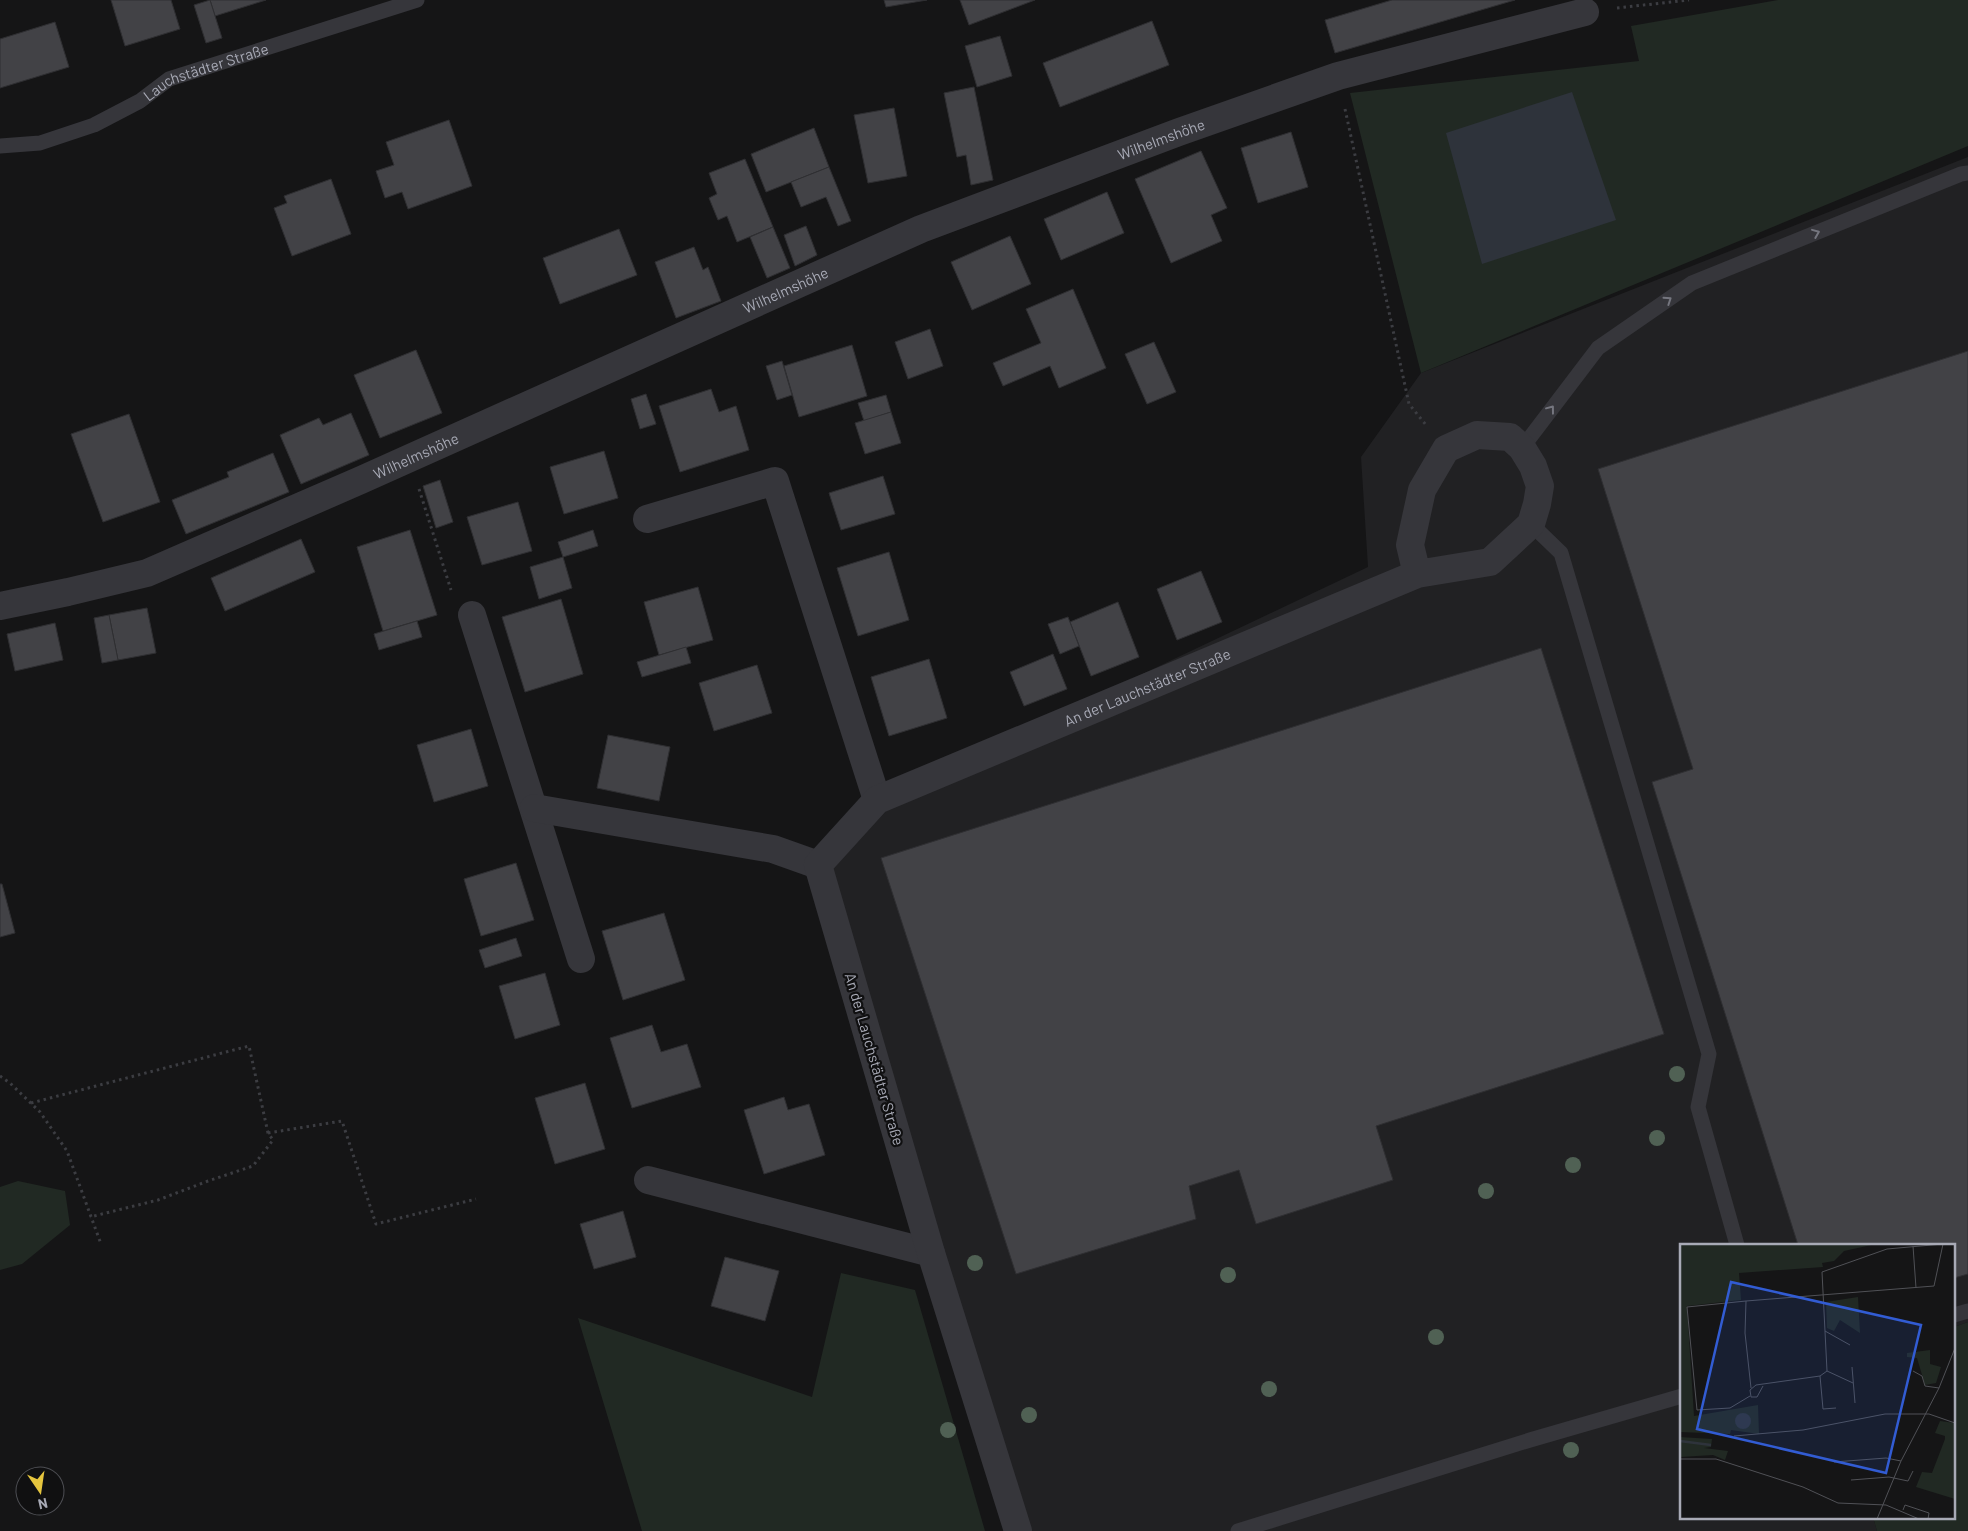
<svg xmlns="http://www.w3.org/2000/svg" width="1968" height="1531" font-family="Barlow,sans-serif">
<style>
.built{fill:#212123}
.green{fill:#212923}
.water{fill:#2e333b}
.building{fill:#424246;stroke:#2f2f32}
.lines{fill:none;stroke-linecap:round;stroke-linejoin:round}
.path{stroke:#3c3d42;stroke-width:3;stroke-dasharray:2.5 4;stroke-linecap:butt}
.service{stroke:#36363b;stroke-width:15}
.minor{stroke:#36363b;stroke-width:28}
.tree{fill:#506154}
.oneway{stroke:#75767f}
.labels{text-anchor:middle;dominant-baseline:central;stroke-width:4.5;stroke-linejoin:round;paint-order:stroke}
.street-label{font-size:15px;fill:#a8aab6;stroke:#101011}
.inset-river{fill:none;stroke:#2e333b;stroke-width:2.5}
.inset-road{fill:none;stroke:#505156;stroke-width:1}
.view{fill:#325cd3;fill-opacity:0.15;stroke:#325cd3;stroke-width:2.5}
.inset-edge{fill:none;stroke:#a8aab6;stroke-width:2.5}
</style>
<rect width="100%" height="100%" fill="#151516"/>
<polygon class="built" points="1968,157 1968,1322 1954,1327 1954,1245 1682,1245 1682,1517 1873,1517 1877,1531 1019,1531 818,865 877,800 1368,567 1361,457 1421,373"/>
<g class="green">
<polygon points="1778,0 1968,0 1968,146 1421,373 1350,93 1639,61 1631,26"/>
<polygon points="18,1181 65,1191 70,1225 22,1264 0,1270 0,1187"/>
<polygon points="841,1273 915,1290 985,1531 642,1531 578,1318 812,1397"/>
<polygon points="1968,1322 1968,1531 1877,1531 1873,1517 1954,1517 1954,1327"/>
</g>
<polygon class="water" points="1572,92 1616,220 1482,264 1446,133"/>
<g class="building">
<polygon points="111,0 171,0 180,29 125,46"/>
<polygon points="210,0 266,0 215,16"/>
<polygon points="210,0 222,38 206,43 194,5"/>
<polygon points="884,0 927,0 886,7"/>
<polygon points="960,0 1035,0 969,25"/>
<polygon points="1392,0 1515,0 1335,53 1325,20"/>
<polygon points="1152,21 1169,65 1060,107 1043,63"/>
<polygon points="55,22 69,67 0,88 0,39"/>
<polygon points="1000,36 1012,76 977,87 965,46"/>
<polygon points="974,87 993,180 971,185 966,155 957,157 944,93"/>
<polygon points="894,108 907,176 868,183 854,115"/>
<polygon points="449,120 472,186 408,209 402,192 385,198 376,171 394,165 386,142"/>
<polygon points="814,128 829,167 766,192 751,154"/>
<polygon points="1291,132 1308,187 1258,203 1241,148"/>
<polygon points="1201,151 1227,208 1211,215 1222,241 1171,263 1135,179"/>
<polygon points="745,159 773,227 737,242 727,216 718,220 709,198 717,194 709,173"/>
<polygon points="829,167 851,221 838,226 826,197 801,207 791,182"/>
<polygon points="331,179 351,234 292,256 274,208 287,203 284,196"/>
<polygon points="1107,192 1124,233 1061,260 1044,219"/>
<polygon points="806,226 817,255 795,266 784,235"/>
<polygon points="773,227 790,268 767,278 750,237"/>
<polygon points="619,229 637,275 560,304 543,258"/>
<polygon points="1010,236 1031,284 972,310 951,262"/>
<polygon points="694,247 703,270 708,267 721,301 676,318 655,262"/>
<polygon points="1073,289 1106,368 1059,388 1050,366 1003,386 993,363 1041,343 1026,309"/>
<polygon points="930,329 943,366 908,379 895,342"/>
<polygon points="1154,342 1176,392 1147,404 1125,354"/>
<polygon points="852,345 867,396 799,417 784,366"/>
<polygon points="416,350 442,413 380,438 354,375"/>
<polygon points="1968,351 1968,1274 1954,1278 1954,1245 1798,1245 1652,782 1693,769 1598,469"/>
<polygon points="782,361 792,395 777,400 766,366"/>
<polygon points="711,389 719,412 736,406 749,450 680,472 659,406"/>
<polygon points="646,394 656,424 640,429 631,399"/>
<polygon points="886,395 891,412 864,421 858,403"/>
<polygon points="891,412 901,443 865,454 855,423"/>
<polygon points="351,413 369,455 301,484 280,435 319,418 323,425"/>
<polygon points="129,414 160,502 103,522 71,434"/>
<polygon points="604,451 618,498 564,514 550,467"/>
<polygon points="273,453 289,492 186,534 172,500 229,477 227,472"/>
<polygon points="883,476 895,514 841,530 829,493"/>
<polygon points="440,480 453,522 436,528 423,486"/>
<polygon points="518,502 532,551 482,565 467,517"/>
<polygon points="410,530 437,615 383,631 357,547"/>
<polygon points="593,530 598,546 563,557 558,542"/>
<polygon points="301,539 315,572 225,611 211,578"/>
<polygon points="889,552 909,620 858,636 837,568"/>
<polygon points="563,557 572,588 539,599 530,567"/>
<polygon points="1201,571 1222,622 1177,640 1157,589"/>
<polygon points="698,587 713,640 659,655 644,602"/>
<polygon points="561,599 583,674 525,692 502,617"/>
<polygon points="1118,602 1139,657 1091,676 1070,622"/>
<polygon points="147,608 156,653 118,660 109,615"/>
<polygon points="109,615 118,660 102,663 94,618"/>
<polygon points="1068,617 1079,646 1060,654 1048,624"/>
<polygon points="417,621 422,637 379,650 374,634"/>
<polygon points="55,623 63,660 15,671 7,634"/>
<polygon points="686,647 691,663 642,677 637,662"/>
<polygon points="1541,648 1664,1034 1376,1126 1393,1180 1256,1224 1239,1170 1189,1186 1196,1219 1016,1274 881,858"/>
<polygon points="1053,654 1067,689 1024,706 1010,672"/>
<polygon points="929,659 947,718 889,736 871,677"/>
<polygon points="757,665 772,713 714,731 699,683"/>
<polygon points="471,729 488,786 434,802 417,745"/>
<polygon points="608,735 670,747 659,801 597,788"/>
<polygon points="516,863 534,920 481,936 464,879"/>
<polygon points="0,884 2,884 15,933 0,937"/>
<polygon points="664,913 685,980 623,1000 602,931"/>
<polygon points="516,938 522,956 485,968 479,950"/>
<polygon points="545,973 560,1025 515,1039 499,986"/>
<polygon points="652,1025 661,1052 687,1044 701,1087 632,1108 610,1038"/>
<polygon points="585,1083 605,1149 555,1164 535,1098"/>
<polygon points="784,1097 788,1110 809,1104 825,1155 764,1174 744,1110"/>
<polygon points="623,1211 636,1257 594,1269 580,1224"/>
<polygon points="725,1257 779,1271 765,1321 711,1306"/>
</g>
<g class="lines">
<g class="path">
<polyline points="1617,8 1689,0"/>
<polyline points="1345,109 1409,404 1426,425"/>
<polyline points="419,489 451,590"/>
<polyline points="0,1076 10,1083 40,1112 67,1151 101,1244"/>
<polyline points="31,1103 249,1046 268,1133 273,1140 253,1166 208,1181 158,1200 90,1217"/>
<polyline points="268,1133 342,1121 376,1224 476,1199"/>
</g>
<g class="service">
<path id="s1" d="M0,146l40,-3 54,-18 46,-24 29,-22 248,-79"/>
<polyline points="1522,448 1598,348 1692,283 1961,174 1968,173"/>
<polyline points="1531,524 1561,553 1709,1054 1698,1107 1737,1245"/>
<polyline points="1954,1315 1968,1311"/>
<polyline points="1238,1531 1530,1440 1682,1396"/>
</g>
<g class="minor">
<polyline points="647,519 775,481 877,800"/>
<path id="s2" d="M0,606l68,-14 79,-19 214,-93 560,-251 258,-97 159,-56 247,-64"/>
<polyline points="472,615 581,959"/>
<polyline points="534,808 773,849 818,865"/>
<polyline points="648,1180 931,1253"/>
<path id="s3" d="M1018,1531l-87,-278 -113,-388 59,-65 540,-226 73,-12 41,-38 6,-20 3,-18 -7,-20 -11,-18 -12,-11 -33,-2 -31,14 -24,41 -12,55 7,29"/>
</g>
</g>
<g class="tree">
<circle cx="1677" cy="1074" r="8"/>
<circle cx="1657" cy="1138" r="8"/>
<circle cx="1573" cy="1165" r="8"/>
<circle cx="1486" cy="1191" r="8"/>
<circle cx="975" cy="1263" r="8"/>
<circle cx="1228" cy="1275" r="8"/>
<circle cx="1436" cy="1337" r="8"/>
<circle cx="1269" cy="1389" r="8"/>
<circle cx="1029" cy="1415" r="8"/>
<circle cx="948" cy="1430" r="8"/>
<circle cx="1571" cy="1450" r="8"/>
</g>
<defs><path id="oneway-chevron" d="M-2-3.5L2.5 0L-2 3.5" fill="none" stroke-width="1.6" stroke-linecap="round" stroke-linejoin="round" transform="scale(1.25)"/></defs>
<g class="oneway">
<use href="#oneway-chevron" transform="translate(1816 233) rotate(-22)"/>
<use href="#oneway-chevron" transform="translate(1668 300) rotate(-34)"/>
<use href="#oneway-chevron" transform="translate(1551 409) rotate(-53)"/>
</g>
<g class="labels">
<g class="street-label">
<text stroke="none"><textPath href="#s1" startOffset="222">Lauchstädter Straße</textPath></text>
<text stroke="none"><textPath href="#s2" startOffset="1254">Wilhelmshöhe</textPath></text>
<text stroke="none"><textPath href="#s2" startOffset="849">Wilhelmshöhe</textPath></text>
<text stroke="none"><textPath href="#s2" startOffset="444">Wilhelmshöhe</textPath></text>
<text stroke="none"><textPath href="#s3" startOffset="1076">An der Lauchstädter Straße</textPath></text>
<text transform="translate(875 1059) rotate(74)">An der Lauchstädter Straße</text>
</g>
</g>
<g transform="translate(1680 1244)">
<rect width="275" height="275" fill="#151516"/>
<path d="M0,0h196l-32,7 -10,10 -12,2 1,4 -84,6 2,27 -54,6 7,110 64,-11 1,29 -28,-4 -1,4 -50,-2zM178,53l2,36 -20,-13 -6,11 -7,-3 -1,-26zM250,106v14l11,3 -5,16 -11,2 -8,-27 -10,-1v-4zM260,177l15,2v76l-39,-12 6,-15 10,1 13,-34v-3l-10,-3zM0,193l32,2 -1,8 -7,1 24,3 -3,9 -12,-5 -33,2z" fill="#212923"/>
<path d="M55 177a8 8 0 1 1 16 0a8 8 0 1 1-16 0Z" fill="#2e333b"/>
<path class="inset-river" d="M0,197l31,4"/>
<path class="inset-road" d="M233,2l3,42M66,57l-59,6 10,103 33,-2 20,-12M145,87l25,14M172,123l3,36M147,127l26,12M233,127l9,5 3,10 14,2M140,132l3,33 13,-1M83,142l-6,11h-6l-1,-7 6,-5 64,-9 7,-5 -5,-99 65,-23 56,-5M71,144l-6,-55 1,-32 188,-15 9,-42M54,192l69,-6 82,-16h44l26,9M0,215h36l87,28 35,16 48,2 33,14M154,218l52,-4 15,3M171,236l38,-3 19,4 5,-10M223,266l2,-5 24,8 -1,6M197,275l24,-58 38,-73 16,-40"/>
<path class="view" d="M51,38l190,43 -35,148 -189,-44z"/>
<rect width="275" height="275" class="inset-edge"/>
</g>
<g transform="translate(40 1491) rotate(167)"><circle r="24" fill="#101011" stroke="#4d4e53"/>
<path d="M0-4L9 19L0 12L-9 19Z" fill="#e5c53e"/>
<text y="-8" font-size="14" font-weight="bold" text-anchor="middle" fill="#a8aab6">N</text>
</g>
</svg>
